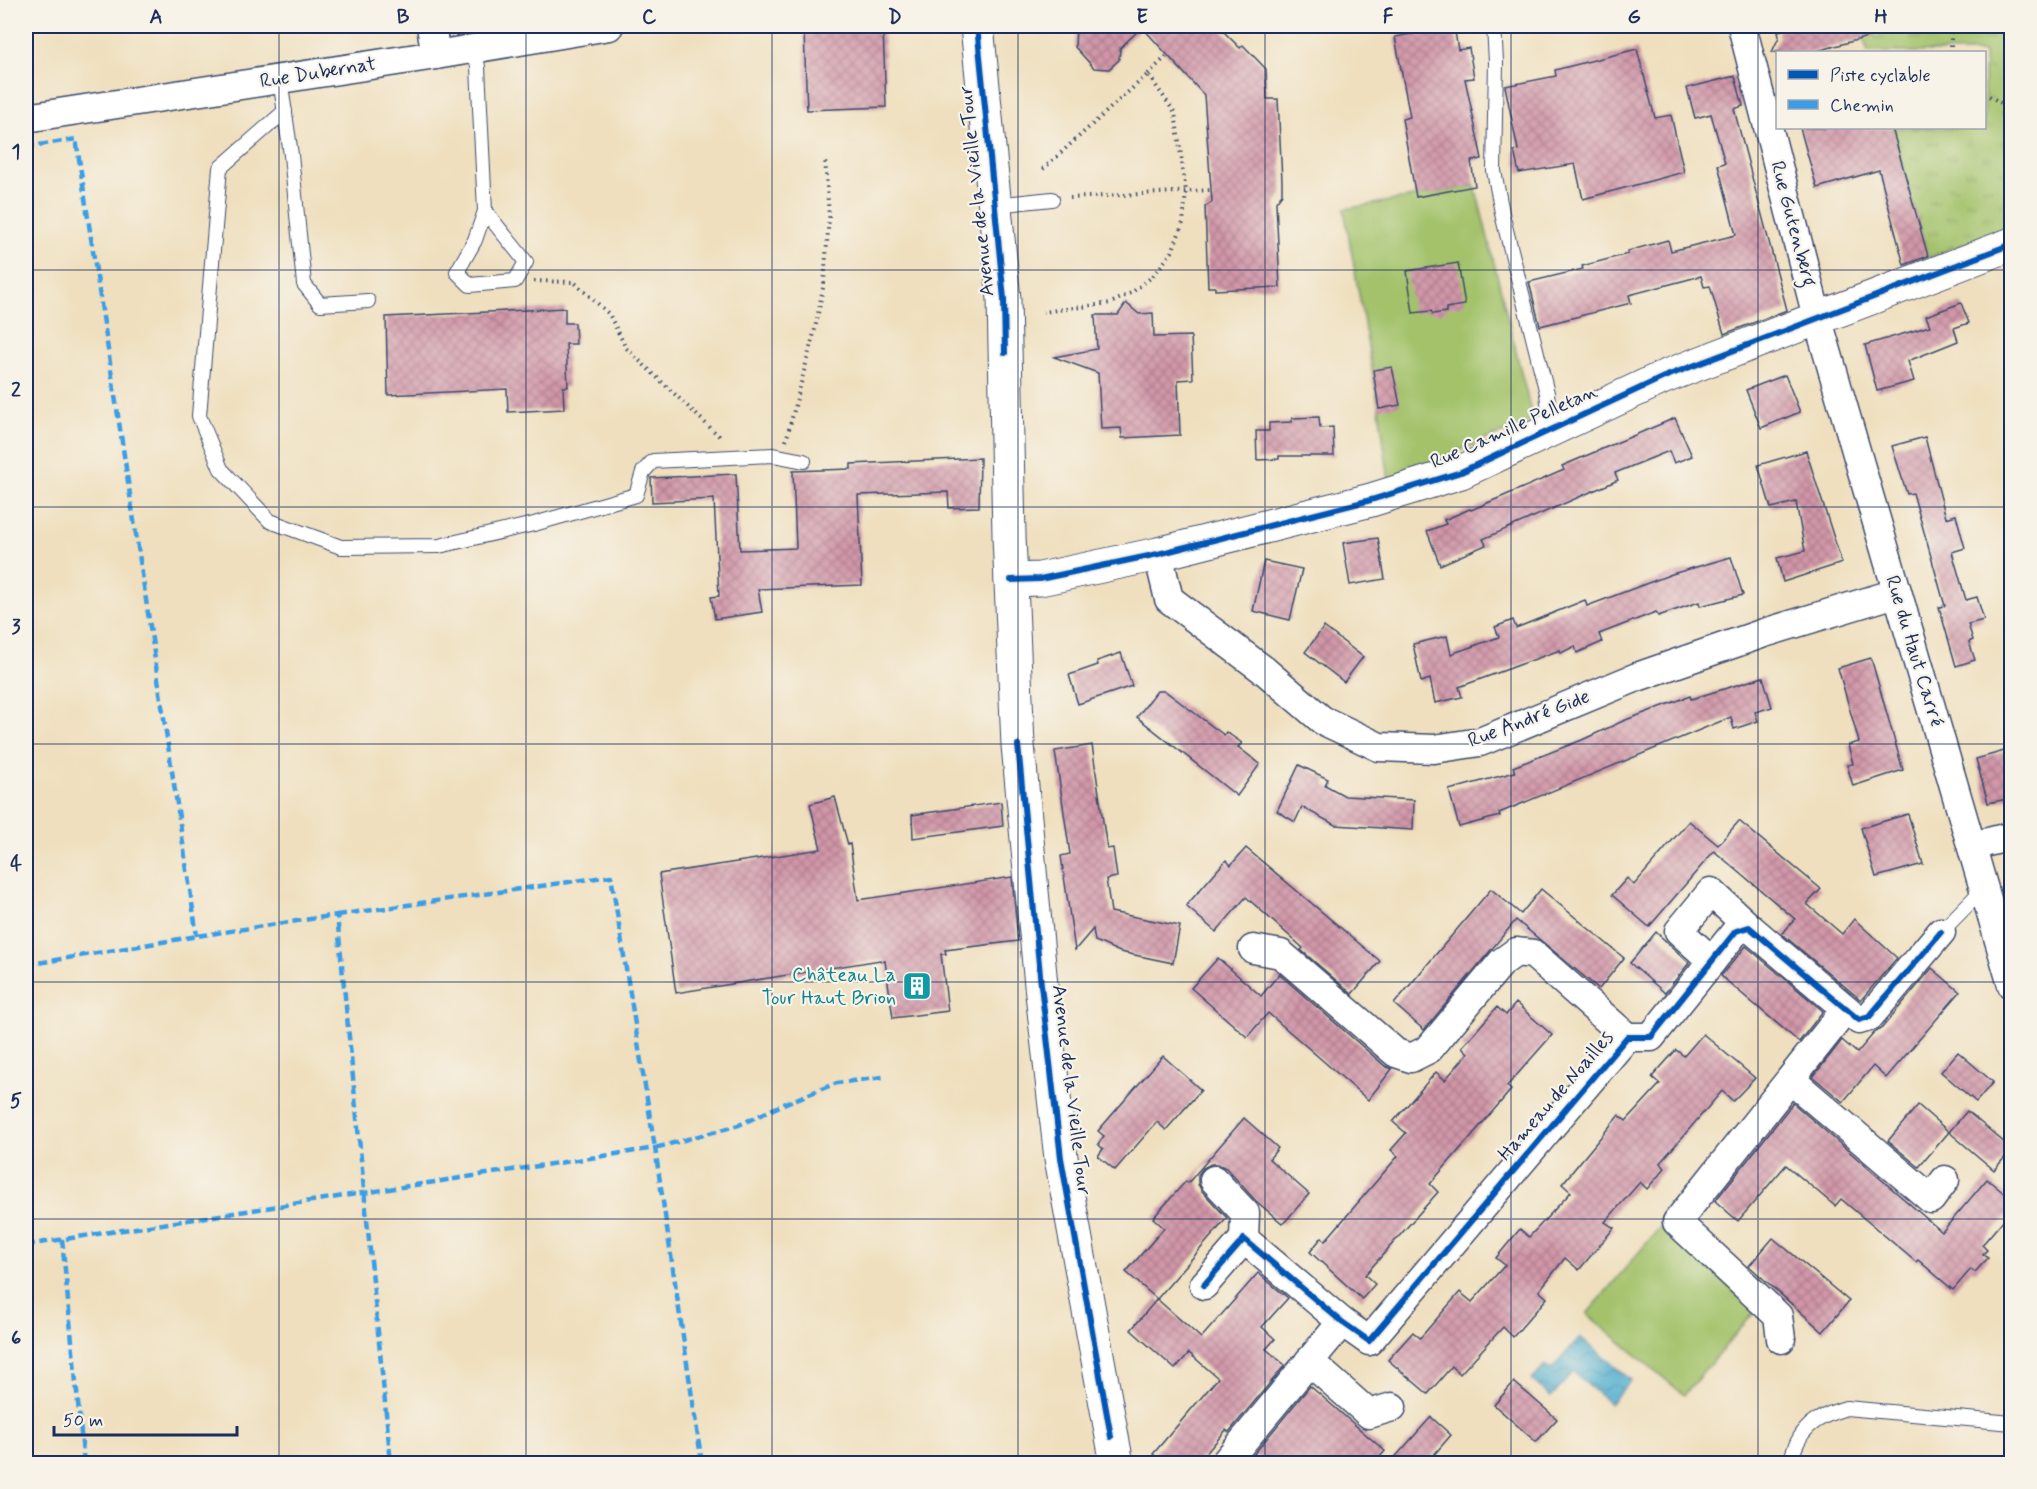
<svg xmlns="http://www.w3.org/2000/svg" width="2037" height="1489" font-family="Mynerve,sans-serif">
<style>
.green{fill:#a3c26a;stroke:#5f7864;stroke-width:1.5}
.park{fill:url(#park-tufts);stroke:#5f7864;stroke-width:1.5}
.water{fill:url(#water-waves);stroke:#366f96;stroke-width:1.5}
.building{fill:url(#building-cross-hatch)}
.lines{fill:none;stroke-linecap:round;stroke-linejoin:round}
.service-casing{stroke:#3b496c;stroke-width:16}
.minor-casing{stroke:#3b496c;stroke-width:31}
.tertiary-casing{stroke:#3b496c;stroke-width:35}
.path{stroke:#3b496c;stroke-width:4;stroke-dasharray:1.5 4.5;stroke-linecap:butt}
.service{stroke:#fff;stroke-width:14}
.minor{stroke:#fff;stroke-width:28}
.tertiary{stroke:#fff;stroke-width:33}
.quiet{stroke:#3b9de6;stroke-width:4.5;stroke-dasharray:9 4.5;stroke-linecap:butt}
.cycleway-casing{stroke:#f7f3e8;stroke-width:10}
.cycleway{stroke:#0057b8;stroke-width:6}
.grid{fill:none;stroke:#1b2f5e;stroke-width:1.5;stroke-opacity:0.55}
.labels{text-anchor:middle;dominant-baseline:central;stroke-width:4.5;stroke-linejoin:round;paint-order:stroke}
.street-label{font-size:20px;fill:#1b2f5e;stroke:#f7f3e8}
.culture-label{font-size:20px;fill:#0d838f;stroke:#f7f3e8;text-anchor:end}
.neatline{fill:none;stroke:#1b2f5e;stroke-width:2}
.grid-label{font-size:20px;text-anchor:middle;font-weight:bold;fill:#1b2f5e}
</style>
<defs>
<pattern id="park-tufts" width="24" height="20" patternUnits="userSpaceOnUse" patternTransform="scale(1.5)"><rect width="24" height="20" fill="#a3c26a"/><path d="M3 7l-1-3M5 7V3M7 7l1-3M15 17l-1-3M17 17v-4M19 17l1-3" fill="none" stroke="#849e5a"/></pattern>
<pattern id="water-waves" width="16" height="10" patternUnits="userSpaceOnUse" patternTransform="scale(1.5)"><rect width="16" height="10" fill="#51afcf"/><path d="M0 5q4-4 8 0t8 0" fill="none" stroke="#428fab"/></pattern>
<pattern id="building-cross-hatch" width="8" height="8" patternUnits="userSpaceOnUse" patternTransform="scale(1.5)"><rect width="8" height="8" fill="#d297a9"/><path d="M0 0l8 8M0 8l8-8" fill="none" stroke="#aa7c8d"/></pattern>
</defs>
<rect width="100%" height="100%" fill="#f7f3e8"/>
<filter id="ink" filterUnits="userSpaceOnUse"><feTurbulence type="fractalNoise" baseFrequency=".0167" numOctaves="2"/><feDisplacementMap in="SourceGraphic" scale="12" xChannelSelector="R" yChannelSelector="G"/><feConvolveMatrix kernelMatrix="1 2 1 2 8 2 1 2 1" color-interpolation-filters="sRGB"/></filter>
<filter id="wash" filterUnits="userSpaceOnUse"><feTurbulence type="fractalNoise" baseFrequency=".008" numOctaves="4" result="noise"/><feDisplacementMap in="SourceGraphic" scale="24" xChannelSelector="R" yChannelSelector="G"/><feGaussianBlur stdDeviation="1.35" result="paint"/><feColorMatrix in="noise" values="0 0 0 0 0 0 0 0 0 0 0 0 0 0 0 0 0 1.4 0 .05"/><feComposite in="paint" operator="in"/></filter>
<g filter="url(#wash)">
<rect width="100%" height="100%" fill="#efdfbe"/>
<g class="green">
<polygon points="1475,186 1533,420 1389,480 1379,409 1344,209"/>
<polygon points="1660,1227 1757,1309 1684,1395 1587,1314"/>
</g>
<polygon class="park" points="1859,26 2011,26 2011,226 1928,258 1892,128 1984,128 1984,52 1868,52"/>
<polygon class="water" points="1580,1337 1631,1380 1610,1404 1573,1372 1551,1397 1532,1380 1545,1366 1551,1370"/>
<g id="blocks">
<g class="building">
<polygon points="1076,26 1218,26 1240,48 1243,45 1266,69 1267,99 1278,99 1282,181 1282,194 1276,202 1280,287 1215,290 1215,287 1208,287 1205,207 1212,202 1204,95 1142,27 1120,48 1119,60 1109,69 1094,68 1075,47"/>
<polygon points="1454,26 1458,50 1469,48 1474,78 1465,79 1482,159 1471,161 1475,186 1416,197 1402,119 1410,117 1395,37"/>
<polygon points="1798,26 1888,26 1889,31 1814,52 1772,52 1779,37 1778,31"/>
<polygon points="883,29 886,107 807,110 804,32"/>
<polygon points="1637,49 1655,118 1671,115 1684,172 1583,199 1575,164 1519,173 1514,151 1518,150 1505,86 1556,76 1555,70"/>
<polygon points="1735,76 1743,106 1734,109 1787,310 1724,334 1710,286 1704,287 1701,276 1629,295 1631,303 1540,326 1529,282 1583,269 1582,266 1628,254 1628,251 1668,240 1671,251 1736,235 1718,165 1725,163 1711,114 1695,118 1687,88"/>
<polygon points="1800,128 1892,128 1928,256 1904,265 1879,170 1817,188"/>
<polygon points="1458,263 1465,305 1446,308 1446,312 1433,314 1431,311 1413,313 1407,271"/>
<polygon points="1126,303 1139,314 1153,313 1154,337 1191,336 1193,379 1178,380 1180,435 1122,438 1121,428 1101,429 1098,373 1054,357 1097,349 1095,315 1118,315"/>
<polygon points="1961,303 1969,323 1954,328 1958,341 1908,361 1914,381 1877,391 1865,345 1930,326 1926,316"/>
<polygon points="565,308 565,323 575,323 576,344 566,344 568,387 563,387 564,409 508,412 507,389 388,395 386,317"/>
<polygon points="1392,367 1400,405 1379,409 1373,370"/>
<polygon points="1785,375 1800,412 1761,428 1746,390"/>
<polygon points="1319,417 1320,428 1333,427 1334,456 1279,456 1279,459 1257,460 1256,431 1269,431 1269,423 1292,422 1292,418"/>
<polygon points="1675,418 1692,456 1674,463 1669,451 1615,473 1618,480 1483,539 1486,545 1440,565 1427,531 1446,524 1444,520 1470,509 1471,510 1564,470 1562,466"/>
<polygon points="1925,437 1946,518 1956,515 1965,548 1952,552 1966,600 1977,597 1984,620 1968,624 1973,640 1969,642 1975,660 1956,666 1939,607 1945,606 1913,493 1907,494 1892,446"/>
<polygon points="1806,451 1842,563 1783,582 1777,558 1805,551 1796,502 1771,508 1758,465"/>
<polygon points="980,458 979,507 949,508 948,492 858,495 862,585 758,589 762,612 715,619 711,597 719,596 714,499 652,502 651,478 736,474 740,550 796,548 793,471 851,469 851,464"/>
<polygon points="1378,538 1385,579 1350,585 1343,543"/>
<polygon points="1731,557 1743,595 1700,606 1699,602 1658,616 1656,612 1599,634 1602,642 1577,653 1575,646 1561,653 1560,650 1459,687 1462,697 1435,703 1430,679 1421,682 1413,644 1447,636 1451,654 1499,637 1495,627 1513,620 1516,628 1585,600 1587,606 1672,574"/>
<polygon points="1264,561 1302,569 1290,620 1253,611"/>
<polygon points="1324,627 1363,657 1344,682 1305,652"/>
<polygon points="1121,653 1132,686 1078,704 1069,675 1098,665 1097,661"/>
<polygon points="1871,658 1903,770 1853,786 1847,765 1853,764 1848,745 1859,742 1838,668"/>
<polygon points="1763,677 1772,707 1755,712 1758,721 1734,729 1731,717 1499,813 1500,816 1459,827 1449,790 1515,772 1513,767 1582,740 1623,721 1690,696 1691,699"/>
<polygon points="1157,691 1165,691 1224,735 1226,732 1242,743 1238,747 1260,764 1237,796 1137,717"/>
<polygon points="1092,745 1107,849 1113,848 1117,877 1106,879 1111,912 1180,926 1173,963 1120,952 1095,941 1093,929 1075,950 1061,856 1070,854 1055,751"/>
<polygon points="2008,750 2012,761 2012,798 1988,803 1976,759"/>
<polygon points="1299,765 1328,779 1325,785 1345,796 1414,800 1413,830 1335,825 1302,807 1295,822 1277,811"/>
<polygon points="835,797 848,845 850,844 858,900 1012,877 1018,941 945,950 946,954 941,954 948,1011 893,1018 885,961 881,962 880,960 676,993 659,874 821,849 810,804"/>
<polygon points="1001,802 1003,826 913,838 912,815"/>
<polygon points="1908,814 1923,864 1876,877 1861,828"/>
<polygon points="1689,821 1718,845 1739,821 1821,889 1807,904 1842,934 1854,919 1897,958 1861,1000 1782,934 1795,919 1714,851 1649,927 1612,895 1627,878 1634,885"/>
<polygon points="1246,848 1380,961 1352,994 1301,950 1303,948 1246,897 1216,932 1186,906 1226,860 1231,865"/>
<polygon points="1491,889 1521,914 1541,889 1624,958 1599,989 1516,920 1424,1030 1394,1004"/>
<polygon points="1656,932 1689,963 1665,993 1630,963"/>
<polygon points="1746,946 1823,1011 1799,1042 1721,976"/>
<polygon points="1218,958 1261,996 1279,974 1385,1066 1392,1069 1368,1100 1268,1013 1247,1037 1191,988"/>
<polygon points="1932,968 1960,992 1886,1078 1873,1066 1843,1102 1813,1077 1842,1040 1857,1053 1874,1033 1882,1028"/>
<polygon points="1516,1003 1552,1035 1507,1086 1511,1090 1430,1184 1438,1192 1365,1275 1375,1284 1362,1299 1310,1252 1322,1237 1325,1241 1398,1156 1391,1150 1406,1133 1393,1122 1436,1072 1445,1080 1468,1053 1462,1047 1497,1007 1506,1015"/>
<polygon points="1703,1034 1755,1078 1733,1101 1722,1091 1660,1163 1665,1168 1647,1189 1640,1182 1605,1222 1614,1228 1579,1270 1565,1258 1539,1291 1547,1298 1513,1337 1503,1327 1460,1374 1452,1366 1428,1394 1388,1360 1413,1332 1420,1338 1460,1292 1472,1302 1505,1265 1496,1258 1520,1229 1529,1237 1571,1192 1562,1184 1619,1115 1626,1121 1660,1084 1652,1077 1676,1050 1684,1056"/>
<polygon points="1958,1052 1993,1082 1976,1102 1941,1072"/>
<polygon points="1163,1056 1201,1090 1166,1130 1157,1122 1115,1170 1098,1156 1103,1149 1098,1144 1104,1136 1098,1131"/>
<polygon points="1793,1103 1942,1232 1987,1179 2012,1200 2012,1210 1982,1245 1987,1250 1983,1254 1988,1258 1975,1272 1971,1269 1953,1290 1918,1260 1916,1262 1841,1199 1835,1206 1786,1165 1738,1221 1715,1201"/>
<polygon points="1918,1105 1949,1132 1919,1167 1888,1141"/>
<polygon points="1967,1111 2012,1149 1994,1170 1949,1132"/>
<polygon points="1244,1118 1278,1148 1269,1159 1309,1194 1283,1224 1256,1201 1226,1168 1218,1164 1211,1164 1203,1168 1198,1175 1198,1184 1202,1191 1227,1218 1157,1299 1126,1272 1164,1228 1153,1218 1186,1181 1188,1183"/>
<polygon points="1773,1238 1849,1301 1823,1332 1749,1266"/>
<polygon points="1258,1273 1288,1298 1262,1327 1275,1339 1266,1349 1285,1365 1229,1432 1226,1430 1197,1464 1164,1464 1153,1454 1218,1378 1189,1353 1175,1369 1131,1330 1157,1299 1201,1338"/>
<polygon points="1514,1382 1557,1419 1536,1442 1494,1405"/>
<polygon points="1310,1386 1385,1451 1374,1464 1265,1464 1254,1454"/>
<polygon points="1431,1417 1451,1435 1426,1464 1389,1464"/>
</g>
</g>
</g>
<g filter="url(#ink)">
<use href="#blocks" fill-opacity="0" stroke="#3b496c" stroke-width="1.5"/>
<g class="lines">
<g class="service-casing">
<g id="service">
<polyline points="1494,26 1496,62 1494,171 1503,218 1547,393 1551,430"/>
<polyline points="475,49 478,67 485,211 475,240 457,272 470,285 515,281 526,262 485,211"/>
<polyline points="280,79 291,155 304,284 320,304 368,301"/>
<polyline points="285,111 220,168 199,416 221,469 270,521 341,547 439,546 534,524 636,495 643,472 653,461 773,455 804,461"/>
<polyline points="995,205 1052,199"/>
<polyline points="1941,932 1984,888"/>
<path d="M1790,1464c8,-35 23,-46 56,-56l166,15"/>
</g>
</g>
<g class="minor-casing">
<g id="minor">
<polyline points="431,26 436,55"/>
<polyline points="1742,26 1817,317 2012,985"/>
<polyline points="26,118 436,55 609,26"/>
<polyline points="1158,554 1169,599 1265,671 1322,720 1379,747 1434,749 1480,742 1637,677 1764,633 1896,593"/>
<polyline points="1972,846 2012,836"/>
<polyline points="1253,949 1281,954 1396,1053 1411,1058 1429,1049 1502,962 1516,952 1533,954 1627,1037"/>
<polyline points="1712,961 1679,931 1711,892 1749,927"/>
<polyline points="1791,1080 1931,1199 1945,1180"/>
<polyline points="1214,1180 1245,1213 1244,1239"/>
<polyline points="1204,1285 1244,1239 1342,1322 1369,1341 1627,1037 1651,1037 1736,931 1749,927 1859,1020 1869,1017 1941,932"/>
<polyline points="1781,1339 1778,1316 1677,1222 1846,1009"/>
<polyline points="1309,1361 1369,1414 1392,1407"/>
<polyline points="1224,1464 1342,1322"/>
</g>
</g>
<g class="tertiary-casing">
<g id="tertiary">
<polyline points="977,26 1004,299 1009,536 1018,745 1041,985 1061,1158 1117,1464"/>
<polyline points="1011,580 1040,579 1158,554 1371,500 1461,472 1664,377 2012,244"/>
</g>
</g>
<g class="path">
<polyline points="1951,52 1951,30 1954,26"/>
<polyline points="1148,74 1168,55"/>
<polyline points="1984,93 2012,109"/>
<polyline points="2012,159 2010,170 2012,177"/>
<polyline points="1043,169 1148,74 1175,113 1186,191 1183,223 1172,252 1153,276 1131,293 1111,303 1043,312"/>
<polyline points="1070,198 1211,190"/>
<polyline points="534,281 574,282 609,314 626,348 719,436 720,439"/>
<polyline points="786,441 815,329 824,283 829,217 825,158"/>
</g>
<use href="#service" class="service"/>
<use href="#minor" class="minor"/>
<use href="#tertiary" class="tertiary"/>
<g class="quiet">
<polyline points="26,147 76,139 197,936"/>
<polyline points="337,915 611,876 655,1148 739,1125 786,1103 837,1083 883,1077"/>
<polyline points="26,965 197,936 337,915 391,1464"/>
<polyline points="62,1239 84,1464"/>
<polyline points="26,1245 655,1148 702,1464"/>
</g>
<g class="cycleway-casing">
<g id="cycleway">
<polyline points="977,26 1004,299 1005,353"/>
<polyline points="1011,580 1040,579 1158,554 1371,500 1461,472 1664,377 2012,244"/>
<polyline points="1018,745 1041,985 1061,1158 1111,1437"/>
<polyline points="1204,1285 1244,1239 1342,1322 1369,1341 1627,1037 1651,1037 1736,931 1749,927 1859,1020 1869,1017 1941,932"/>
</g>
</g>
<use href="#cycleway" class="cycleway"/>
</g>
</g>
<path class="grid" d="M279,26v1438M526,26v1438M772,26v1438M1018,26v1438M1265,26v1438M1511,26v1438M1758,26v1438M26,270h1986M26,507h1986M26,744h1986M26,982h1986M26,1219h1986"/>
<defs>
<g id="building-square" transform="scale(1.5)"><rect x="-9" y="-9" width="18" height="18" rx="4" fill="#0f9aa8" stroke="#f7f3e8"/><path d="M-4-6H4V6H1V3H-1V6H-4ZM-2.5-4.3h1.7v1.8h-1.7ZM.8-4.3h1.7v1.8H.8ZM-2.5-1h1.7V.8h-1.7ZM.8-1h1.7V.8H.8Z" fill="#fff"/></g>
</defs>
<g fill-rule="evenodd">
<use href="#building-square" x="917" y="986"/>
</g>
<g class="labels">
<g class="street-label">
<text transform="translate(318 73) rotate(-9)">Rue Dubernat</text>
<text transform="translate(977 191) rotate(-96)">Avenue de la Vieille Tour</text>
<text transform="translate(1793 224) rotate(75)">Rue Gutenberg</text>
<text transform="translate(1514 427) rotate(-24)">Rue Camille Pelletan</text>
<text transform="translate(1914 651) rotate(73)">Rue du Haut Carré</text>
<text transform="translate(1529 719) rotate(-21)">Rue André Gide</text>
<text transform="translate(1071 1090) rotate(83)">Avenue de la Vieille Tour</text>
<text transform="translate(1556 1096) rotate(-49)">Hameau de Noailles</text>
</g>
<g class="culture-label">
<text x="896" y="975">Château La<tspan x="896" dy="23">Tour Haut Brion</tspan></text>
</g>
</g>
<rect width="2037" height="1489" fill="none" stroke="#f7f3e8" stroke-width="66"/>
<rect x="1776" y="51" width="210" height="78" fill="#f7f3e8" stroke="#9fa5b1" stroke-width="1.5"/>
<rect x="1788" y="70" width="30" height="9" fill="#0057b8" stroke="#9fa5b1" stroke-width="1.5"/>
<text x="1830" y="81" font-size="18" fill="#1b2f5e">Piste cyclable</text>
<rect x="1788" y="100" width="30" height="9" fill="#3b9de6" stroke="#9fa5b1" stroke-width="1.5"/>
<text x="1830" y="111" font-size="18" fill="#1b2f5e">Chemin</text>
<path d="M54 1426v9h183v-9" fill="none" stroke="#1b2f5e" stroke-width="3"/>
<text x="63" y="1426" font-size="18" fill="#1b2f5e" stroke="#f7f3e8" stroke-width="4.5" paint-order="stroke">50 m</text>
<rect x="33" y="33" width="1971" height="1423" class="neatline"/>
<g class="grid-label">
<text x="156" y="23">A</text>
<text x="403" y="23">B</text>
<text x="649" y="23">C</text>
<text x="895" y="23">D</text>
<text x="1142" y="23">E</text>
<text x="1388" y="23">F</text>
<text x="1634" y="23">G</text>
<text x="1881" y="23">H</text>
<text x="16" y="158">1</text>
<text x="16" y="396">2</text>
<text x="16" y="633">3</text>
<text x="16" y="870">4</text>
<text x="16" y="1107">5</text>
<text x="16" y="1344">6</text>
</g>
</svg>
